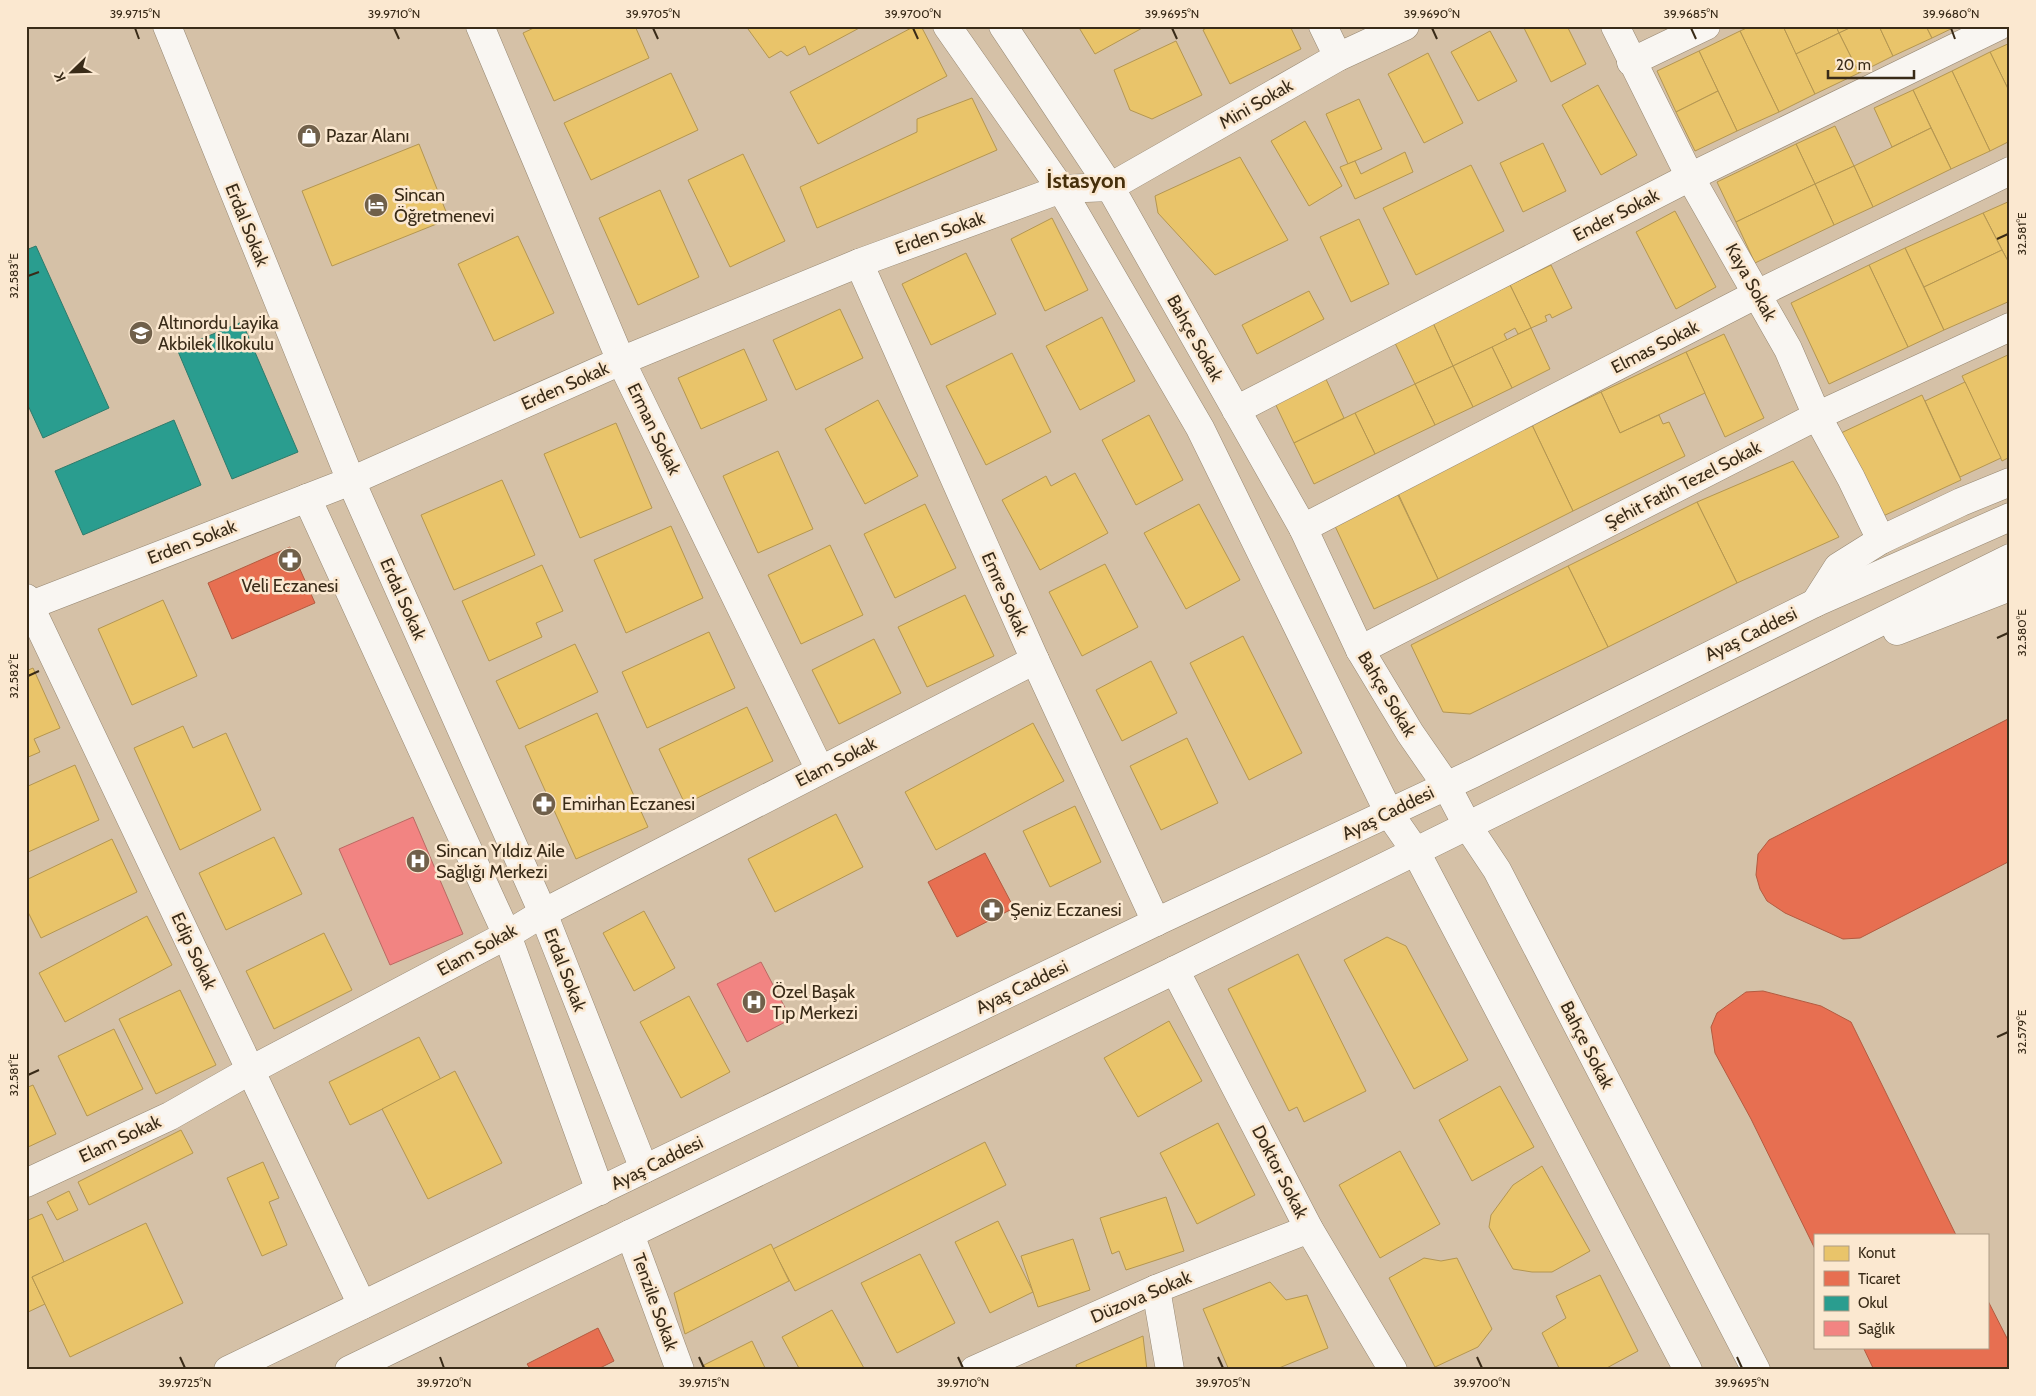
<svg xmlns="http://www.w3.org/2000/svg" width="2036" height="1396" font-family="Cabin,sans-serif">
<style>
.homes{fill:#e9c46a;stroke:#b49651}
.shops{fill:#e76f51;stroke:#b35b40}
.schools{fill:#2a9d8f;stroke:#2e7b6b}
.health{fill:#f28482;stroke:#ba6962}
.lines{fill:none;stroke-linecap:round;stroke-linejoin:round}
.minor-casing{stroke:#968772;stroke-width:29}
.tertiary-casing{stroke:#968772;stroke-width:29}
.secondary-casing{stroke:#968772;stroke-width:29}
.minor{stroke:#f9f6f2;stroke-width:28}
.tertiary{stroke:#f9f6f2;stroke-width:28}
.secondary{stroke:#f9f6f2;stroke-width:28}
.ticks{fill:none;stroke:#392b18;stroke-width:2}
.labels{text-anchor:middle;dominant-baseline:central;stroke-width:5;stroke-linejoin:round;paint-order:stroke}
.street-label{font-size:18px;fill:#392b18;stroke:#fbe8d0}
.poi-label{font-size:18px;fill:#392b18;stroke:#fbe8d0;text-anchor:start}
.district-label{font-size:22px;font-weight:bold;fill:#462f0b;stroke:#fbe8d0}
.neatline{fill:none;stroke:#392b18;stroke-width:2}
.ticks-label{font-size:12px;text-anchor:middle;fill:#392b18}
</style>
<rect width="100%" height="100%" fill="#d5c1a7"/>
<g class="homes">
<polygon points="538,26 635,26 649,58 554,101 523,33"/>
<polygon points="753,26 863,26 809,55 805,46 787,56 781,51 769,58 748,29"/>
<polygon points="915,26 921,26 947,76 818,144 790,92"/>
<polygon points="1078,26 1146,26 1095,54"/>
<polygon points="1210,26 1290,26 1301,49 1230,84 1203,30"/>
<polygon points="1523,26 1567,26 1586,64 1551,82"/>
<polygon points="1751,26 1783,26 1815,94 1779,112 1740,31"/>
<polygon points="1783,26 1836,26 1839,33 1796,54"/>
<polygon points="1836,26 1854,26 1839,33"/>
<polygon points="1854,26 1879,26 1893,56 1859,73 1839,33"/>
<polygon points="1879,26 1926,26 1932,38 1893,56"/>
<polygon points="1926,26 1957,26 1932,38"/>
<polygon points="1490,31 1517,81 1478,101 1451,52"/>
<polygon points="1740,31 1779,112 1737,131 1699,51"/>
<polygon points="1839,33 1859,73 1815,94 1796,54"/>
<polygon points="1176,41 1202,95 1152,119 1130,110 1114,70"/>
<polygon points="2010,43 2010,93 1990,52"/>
<polygon points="1699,51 1718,91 1676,112 1657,71"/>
<polygon points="1990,52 2010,93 2010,141 1990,151 1952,71"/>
<polygon points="1428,53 1463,123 1424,143 1388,74"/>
<polygon points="1952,71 1990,151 1951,169 1913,90"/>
<polygon points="671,73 698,130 591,180 564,123"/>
<polygon points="1598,85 1637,155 1601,175 1562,105"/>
<polygon points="1913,90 1931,128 1892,147 1874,108"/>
<polygon points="1718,91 1737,131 1695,151 1676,112"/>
<polygon points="972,98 997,150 817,228 800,187 917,132 917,119"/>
<polygon points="1359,99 1382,149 1348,164 1326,114"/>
<polygon points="1305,121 1342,186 1309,206 1271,141"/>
<polygon points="1835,126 1854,166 1815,184 1796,144"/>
<polygon points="1931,128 1951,169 1873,207 1854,166"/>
<polygon points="1543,143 1566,191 1523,212 1500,163"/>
<polygon points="419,144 449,219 332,266 302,191"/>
<polygon points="1796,144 1815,184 1736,222 1717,182"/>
<polygon points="1405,152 1413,172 1355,199 1340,167 1355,161 1361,174"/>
<polygon points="743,154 785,241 730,267 688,180"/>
<polygon points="1240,157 1288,240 1215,275 1158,213 1155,196"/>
<polygon points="1471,165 1504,231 1416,275 1383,208"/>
<polygon points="1854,166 1873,207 1834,225 1815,184"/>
<polygon points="1815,184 1834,225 1755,263 1736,222"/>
<polygon points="660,190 699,277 638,305 599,218"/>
<polygon points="2010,201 2010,265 1983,213"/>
<polygon points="1675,211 1716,287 1676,309 1636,232"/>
<polygon points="1983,213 2002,250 1924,287 1905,248"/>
<polygon points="1052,218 1088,290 1045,311 1011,239"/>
<polygon points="1359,219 1389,284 1351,302 1320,237"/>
<polygon points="518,236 554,313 494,341 458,264"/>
<polygon points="1905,248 1944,330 1908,347 1869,265"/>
<polygon points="2002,250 2010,265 2010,301 1944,330 1924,287"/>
<polygon points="966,253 996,314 931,345 902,284"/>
<polygon points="1551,265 1572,308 1552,318 1550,314 1545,316 1547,321 1531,328 1510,285"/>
<polygon points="1869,265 1908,347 1829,384 1791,303"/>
<polygon points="1510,285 1531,328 1518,334 1515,328 1504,334 1507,340 1453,366 1433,323"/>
<polygon points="1309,291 1324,319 1257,354 1242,325"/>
<polygon points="840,309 863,358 796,390 773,340"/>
<polygon points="1102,317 1135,381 1080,410 1046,346"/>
<polygon points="1433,323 1453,366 1415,384 1394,341"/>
<polygon points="1531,328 1550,369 1512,388 1492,347"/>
<polygon points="1724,334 1764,418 1725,437 1686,352"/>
<polygon points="1492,347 1512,388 1473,407 1453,366"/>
<polygon points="744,349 767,400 701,429 678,378"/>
<polygon points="1686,352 1705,393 1620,433 1601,392"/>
<polygon points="1012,353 1051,432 986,465 946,386"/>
<polygon points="2010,354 2010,457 2002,461 1962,376"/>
<polygon points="1453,366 1473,407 1435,425 1415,384"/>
<polygon points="1325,377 1344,418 1294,443 1274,401"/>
<polygon points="1965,382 2001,458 1960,477 1925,401"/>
<polygon points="1415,384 1435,425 1375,454 1355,413"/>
<polygon points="1601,392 1620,433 1659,415 1663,424 1669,422 1685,456 1573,511 1532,425"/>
<polygon points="1922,395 1961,480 1881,517 1841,433"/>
<polygon points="878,400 918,476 865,504 825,429"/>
<polygon points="1355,413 1375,454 1314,484 1294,443"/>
<polygon points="1149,415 1183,480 1136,505 1102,440"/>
<polygon points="616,423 652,508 580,538 544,454"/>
<polygon points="1532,425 1573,511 1438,579 1396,489"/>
<polygon points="778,451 813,529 758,553 723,476"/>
<polygon points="1793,461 1839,537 1737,583 1697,502"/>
<polygon points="1075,473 1108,533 1040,570 1002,500 1046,476 1051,486"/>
<polygon points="502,480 535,555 454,590 421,515"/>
<polygon points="1398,495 1438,579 1374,609 1334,524"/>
<polygon points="1697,502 1737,583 1608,647 1568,566"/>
<polygon points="925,504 956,568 895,598 864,534"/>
<polygon points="1199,504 1240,580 1186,609 1144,533"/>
<polygon points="671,526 703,598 626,633 594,560"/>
<polygon points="830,545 863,615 801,644 768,575"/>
<polygon points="1105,564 1138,627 1082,656 1049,592"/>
<polygon points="542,565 563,611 536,623 542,637 489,661 462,601"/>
<polygon points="1568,566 1608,647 1470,714 1443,712 1411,645"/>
<polygon points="965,595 994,656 927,687 898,627"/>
<polygon points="163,600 197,676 132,705 98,629"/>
<polygon points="709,632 735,688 647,728 622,672"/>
<polygon points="1243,636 1302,753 1249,780 1190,663"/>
<polygon points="874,639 901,693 839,724 812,670"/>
<polygon points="575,644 598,692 519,729 496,681"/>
<polygon points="1151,661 1177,713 1122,741 1096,690"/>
<polygon points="33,668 60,728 34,739 40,752 26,758 26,671"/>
<polygon points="747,707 773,761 685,804 659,749"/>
<polygon points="597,713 648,827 576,859 525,746"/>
<polygon points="1033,723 1064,781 936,850 905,792"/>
<polygon points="183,726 193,748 226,733 261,810 180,850 134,748"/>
<polygon points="1187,738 1218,803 1161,830 1130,766"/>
<polygon points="75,765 99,820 26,853 26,787"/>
<polygon points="1075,806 1101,862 1050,887 1023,831"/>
<polygon points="836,814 863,867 775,912 748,859"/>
<polygon points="274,837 302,894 226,930 199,873"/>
<polygon points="112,839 137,892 41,938 26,908 26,880"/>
<polygon points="644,911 675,968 634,991 603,933"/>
<polygon points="147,916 172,965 65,1022 39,973"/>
<polygon points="324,933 352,990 274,1029 246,971"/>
<polygon points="1387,937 1406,946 1468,1060 1414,1089 1344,960"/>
<polygon points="1298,954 1366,1091 1304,1122 1297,1107 1289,1111 1228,989"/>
<polygon points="180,990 216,1065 156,1094 119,1019"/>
<polygon points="689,996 730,1072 681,1098 640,1022"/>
<polygon points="1169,1021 1202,1081 1138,1117 1104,1058"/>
<polygon points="114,1029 143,1089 87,1116 58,1056"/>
<polygon points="419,1037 441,1080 350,1125 329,1082"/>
<polygon points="455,1071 502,1163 428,1199 382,1109"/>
<polygon points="33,1085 56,1134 26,1148 26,1088"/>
<polygon points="1500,1086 1534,1147 1472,1181 1439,1120"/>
<polygon points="1218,1123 1255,1195 1197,1224 1160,1153"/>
<polygon points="181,1130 193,1153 89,1205 78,1182"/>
<polygon points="985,1142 1006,1185 795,1291 773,1249"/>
<polygon points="1400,1151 1440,1224 1380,1258 1339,1185"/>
<polygon points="263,1162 279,1198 269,1202 287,1245 262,1256 227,1178"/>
<polygon points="1542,1166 1590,1251 1552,1272 1532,1272 1513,1269 1489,1227 1491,1215 1513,1185"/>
<polygon points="69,1191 78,1210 57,1220 47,1202"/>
<polygon points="1166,1197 1184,1251 1126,1270 1119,1251 1112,1254 1100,1218"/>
<polygon points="42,1214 64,1262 32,1277 45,1304 26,1313 26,1221"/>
<polygon points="998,1221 1033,1292 990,1313 955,1242"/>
<polygon points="146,1223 183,1303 70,1357 32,1277"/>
<polygon points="1073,1239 1090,1290 1038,1307 1021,1256"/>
<polygon points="771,1244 789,1281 685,1334 674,1293"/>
<polygon points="920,1254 955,1323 897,1353 861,1283"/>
<polygon points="1424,1258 1441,1261 1457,1258 1492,1329 1478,1347 1435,1367 1389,1278"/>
<polygon points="1600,1275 1638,1351 1603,1370 1560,1370 1542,1333 1566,1318 1556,1296"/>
<polygon points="1270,1282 1286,1300 1307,1295 1328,1348 1274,1370 1229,1370 1203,1309"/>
<polygon points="832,1310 865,1370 800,1370 782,1337"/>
<polygon points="1143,1336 1147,1370 1077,1370 1076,1365"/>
<polygon points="752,1341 766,1370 706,1370 704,1365"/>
</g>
<g class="shops">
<polygon points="290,547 315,603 232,639 208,583"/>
<polygon points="2010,718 2010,861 1860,938 1843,939 1785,913 1767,901 1760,889 1756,875 1758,854 1769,840"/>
<polygon points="985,853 1014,908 957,937 928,882"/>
<polygon points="1763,991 1821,1006 1851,1022 1956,1235 1815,1235 1815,1249 1751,1119 1715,1053 1711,1027 1717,1013 1746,992"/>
<polygon points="1987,1299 2010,1344 2010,1370 1874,1370 1863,1347 1987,1347"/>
<polygon points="598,1328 614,1361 596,1370 531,1370 527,1364"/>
</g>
<g class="schools">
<polygon points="36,246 109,408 43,438 26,401 26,250"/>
<polygon points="242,322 298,452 232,479 177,349"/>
<polygon points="174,420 201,485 83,535 55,471"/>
</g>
<g class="health">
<polygon points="413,817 463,934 390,965 339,849"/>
<polygon points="761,962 791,1019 747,1042 717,984"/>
</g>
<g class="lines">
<g class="minor-casing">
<g id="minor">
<polyline points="167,26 351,481 543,913 644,1169"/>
<polyline points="480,26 621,361 820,770"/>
<polyline points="1323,26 1338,57"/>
<polyline points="1615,26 1690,177 1788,349 1817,416 1851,478 1881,540"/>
<polyline points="1631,62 1706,26"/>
<polyline points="859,263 1035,660 1156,922"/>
<polyline points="1236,410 1690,177 1999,26"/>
<polyline points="307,498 507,935 600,1191"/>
<polyline points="1303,528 1757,294 2010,171"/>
<polyline points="26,598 362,1305"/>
<polyline points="26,607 351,481 621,361 859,263 1061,189 1110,187 1338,57 1405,26"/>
<polyline points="1360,650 1817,416 2010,327"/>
<polyline points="1175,970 1309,1229 1393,1370"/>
<polyline points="26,1183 170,1116 251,1070 507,935 543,913 1035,660"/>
<polyline points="630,1234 680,1370"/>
<polyline points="1156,1289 1170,1370"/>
<polyline points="974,1370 1156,1289 1309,1229"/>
</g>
</g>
<g class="tertiary-casing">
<g id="tertiary">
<polyline points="947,26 1061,189 1200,428 1389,813 1416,852 1688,1370"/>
<polyline points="1003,26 1110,187 1303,528 1360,650 1410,733 1446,785 1467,825 1497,870 1756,1370"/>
</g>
</g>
<g class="secondary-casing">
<g id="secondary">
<polyline points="1815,603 1838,567 1881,540 1961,502 2010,482"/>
<polyline points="1897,631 2010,587"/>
<polyline points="228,1370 1156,922 1474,773 1815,603 2010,517"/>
<polyline points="349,1370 1175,970 2010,558"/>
</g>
</g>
<use href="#minor" class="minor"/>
<use href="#tertiary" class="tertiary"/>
<use href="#secondary" class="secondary"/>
</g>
<path class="ticks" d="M135,28l4,11M394,28l5,11M653,28l5,11M913,28l5,11M1172,28l5,11M1432,28l5,11M1691,28l5,11M1951,28l4,11M1997,239l11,-5M28,276l11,-4M1997,638l11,-5M28,676l11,-5M1997,1037l11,-5M28,1075l11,-5M180,1357l5,11M440,1357l4,11M699,1357l5,11M958,1357l5,11M1218,1357l5,11M1477,1357l5,11M1737,1357l5,11"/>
<defs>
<g id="shop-disc" transform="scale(1.25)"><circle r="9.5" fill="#70604a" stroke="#fbe8d0"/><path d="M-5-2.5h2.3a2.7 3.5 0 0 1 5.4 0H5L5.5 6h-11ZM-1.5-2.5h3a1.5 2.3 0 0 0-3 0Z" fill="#fff"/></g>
<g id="hotel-disc" transform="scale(1.25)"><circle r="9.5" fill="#70604a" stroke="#fbe8d0"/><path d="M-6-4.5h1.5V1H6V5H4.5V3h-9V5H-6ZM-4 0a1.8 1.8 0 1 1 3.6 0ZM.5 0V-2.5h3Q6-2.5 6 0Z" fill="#fff"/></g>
<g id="school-disc" transform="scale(1.25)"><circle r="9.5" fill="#70604a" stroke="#fbe8d0"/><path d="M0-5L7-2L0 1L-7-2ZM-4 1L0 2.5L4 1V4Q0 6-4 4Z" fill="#fff"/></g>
<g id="pharmacy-disc" transform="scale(1.25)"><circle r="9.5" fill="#70604a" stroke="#fbe8d0"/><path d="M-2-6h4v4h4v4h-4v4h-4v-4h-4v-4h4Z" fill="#fff"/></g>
<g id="hospital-disc" transform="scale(1.25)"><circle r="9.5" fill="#70604a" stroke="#fbe8d0"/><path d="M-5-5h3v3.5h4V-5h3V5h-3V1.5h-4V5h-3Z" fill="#fff"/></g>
</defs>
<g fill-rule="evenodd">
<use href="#shop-disc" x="309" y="136"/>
<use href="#hotel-disc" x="376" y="205"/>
<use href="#school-disc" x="141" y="333"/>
<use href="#pharmacy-disc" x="290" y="560"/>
<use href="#pharmacy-disc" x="544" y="804"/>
<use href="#hospital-disc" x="418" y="861"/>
<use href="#pharmacy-disc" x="992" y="910"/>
<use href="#hospital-disc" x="754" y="1002"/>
</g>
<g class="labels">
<g class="street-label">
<text transform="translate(1256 104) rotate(-30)">Mini Sokak</text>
<text transform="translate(1616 215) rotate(-27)">Ender Sokak</text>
<text transform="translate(247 225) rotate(68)">Erdal Sokak</text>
<text transform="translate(940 233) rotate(-20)">Erden Sokak</text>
<text transform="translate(1751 282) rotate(61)">Kaya Sokak</text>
<text transform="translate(1195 338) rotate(61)">Bahçe Sokak</text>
<text transform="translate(1655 347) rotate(-27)">Elmas Sokak</text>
<text transform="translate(565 386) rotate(-24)">Erden Sokak</text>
<text transform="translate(654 429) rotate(64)">Erman Sokak</text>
<text transform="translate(1683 485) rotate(-27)">Şehit Fatih Tezel Sokak</text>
<text transform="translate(192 542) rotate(-21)">Erden Sokak</text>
<text transform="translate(1005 594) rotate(66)">Emre Sokak</text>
<text transform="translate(403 599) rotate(66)">Erdal Sokak</text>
<text transform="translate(1751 634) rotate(-26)">Ayaş Caddesi</text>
<text transform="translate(1387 694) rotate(59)">Bahçe Sokak</text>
<text transform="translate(836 762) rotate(-27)">Elam Sokak</text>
<text transform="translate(1388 813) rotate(-26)">Ayaş Caddesi</text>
<text transform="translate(477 950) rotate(-29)">Elam Sokak</text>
<text transform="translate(194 951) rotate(65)">Edip Sokak</text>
<text transform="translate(565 970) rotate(69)">Erdal Sokak</text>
<text transform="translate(1022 987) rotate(-26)">Ayaş Caddesi</text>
<text transform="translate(1587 1045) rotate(63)">Bahçe Sokak</text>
<text transform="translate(120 1139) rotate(-25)">Elam Sokak</text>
<text transform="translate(657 1163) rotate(-26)">Ayaş Caddesi</text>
<text transform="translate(1280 1172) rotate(63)">Doktor Sokak</text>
<text transform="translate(1141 1297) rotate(-23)">Düzova Sokak</text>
<text transform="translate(655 1302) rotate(70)">Tenzile Sokak</text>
</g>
<g class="poi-label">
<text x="326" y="136">Pazar Alanı</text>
<text x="394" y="195">Sincan<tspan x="394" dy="21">Öğretmenevi</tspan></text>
<text x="158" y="323">Altınordu Layika<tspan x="158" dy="21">Akbilek İlkokulu</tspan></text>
<text x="290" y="586" text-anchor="middle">Veli Eczanesi</text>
<text x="562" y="804">Emirhan Eczanesi</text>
<text x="436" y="851">Sincan Yıldız Aile<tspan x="436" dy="21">Sağlığı Merkezi</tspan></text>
<text x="1010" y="910">Şeniz Eczanesi</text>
<text x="772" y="992">Özel Başak<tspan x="772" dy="21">Tıp Merkezi</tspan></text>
</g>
<g class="district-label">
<text x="1086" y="180">İstasyon</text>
</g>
</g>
<rect width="2036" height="1396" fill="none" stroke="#fbe8d0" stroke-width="55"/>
<rect x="1814" y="1234" width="175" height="115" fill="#fbe8d0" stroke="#ad9c86"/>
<rect x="1824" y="1246" width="25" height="15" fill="#e9c46a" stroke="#ad9c86"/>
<text x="1858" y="1258" font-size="15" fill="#392b18">Konut</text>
<rect x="1824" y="1271" width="25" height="15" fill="#e76f51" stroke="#ad9c86"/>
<text x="1858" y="1284" font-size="15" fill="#392b18">Ticaret</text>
<rect x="1824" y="1296" width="25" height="15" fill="#2a9d8f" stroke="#ad9c86"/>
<text x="1858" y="1308" font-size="15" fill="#392b18">Okul</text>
<rect x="1824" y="1321" width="25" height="15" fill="#f28482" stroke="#ad9c86"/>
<text x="1858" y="1334" font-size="15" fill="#392b18">Sağlık</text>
<g transform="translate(72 72) rotate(247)" stroke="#fbe8d0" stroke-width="4" paint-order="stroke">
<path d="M0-4L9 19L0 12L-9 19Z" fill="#392b18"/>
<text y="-8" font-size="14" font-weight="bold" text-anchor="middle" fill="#392b18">K</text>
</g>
<path d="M1828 70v8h86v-8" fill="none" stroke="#392b18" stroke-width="2.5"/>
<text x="1836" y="70" font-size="15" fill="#392b18" stroke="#fbe8d0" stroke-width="4" paint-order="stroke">20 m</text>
<rect x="28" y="28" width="1980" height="1340" class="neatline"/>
<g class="ticks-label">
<text x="135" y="18">39.9715°N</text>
<text x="394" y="18">39.9710°N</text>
<text x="653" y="18">39.9705°N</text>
<text x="913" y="18">39.9700°N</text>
<text x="1172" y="18">39.9695°N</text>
<text x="1432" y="18">39.9690°N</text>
<text x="1691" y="18">39.9685°N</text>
<text x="1951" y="18">39.9680°N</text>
<text transform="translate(2022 234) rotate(-90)" y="4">32.581°E</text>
<text transform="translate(14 276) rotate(-90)" y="4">32.583°E</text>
<text transform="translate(2022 633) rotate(-90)" y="4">32.580°E</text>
<text transform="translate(14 676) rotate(-90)" y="4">32.582°E</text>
<text transform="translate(2022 1032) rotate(-90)" y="4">32.579°E</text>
<text transform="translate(14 1075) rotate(-90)" y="4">32.581°E</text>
<text x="185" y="1387">39.9725°N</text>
<text x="444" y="1387">39.9720°N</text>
<text x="704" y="1387">39.9715°N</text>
<text x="963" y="1387">39.9710°N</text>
<text x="1223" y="1387">39.9705°N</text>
<text x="1482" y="1387">39.9700°N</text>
<text x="1742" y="1387">39.9695°N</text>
</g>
</svg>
